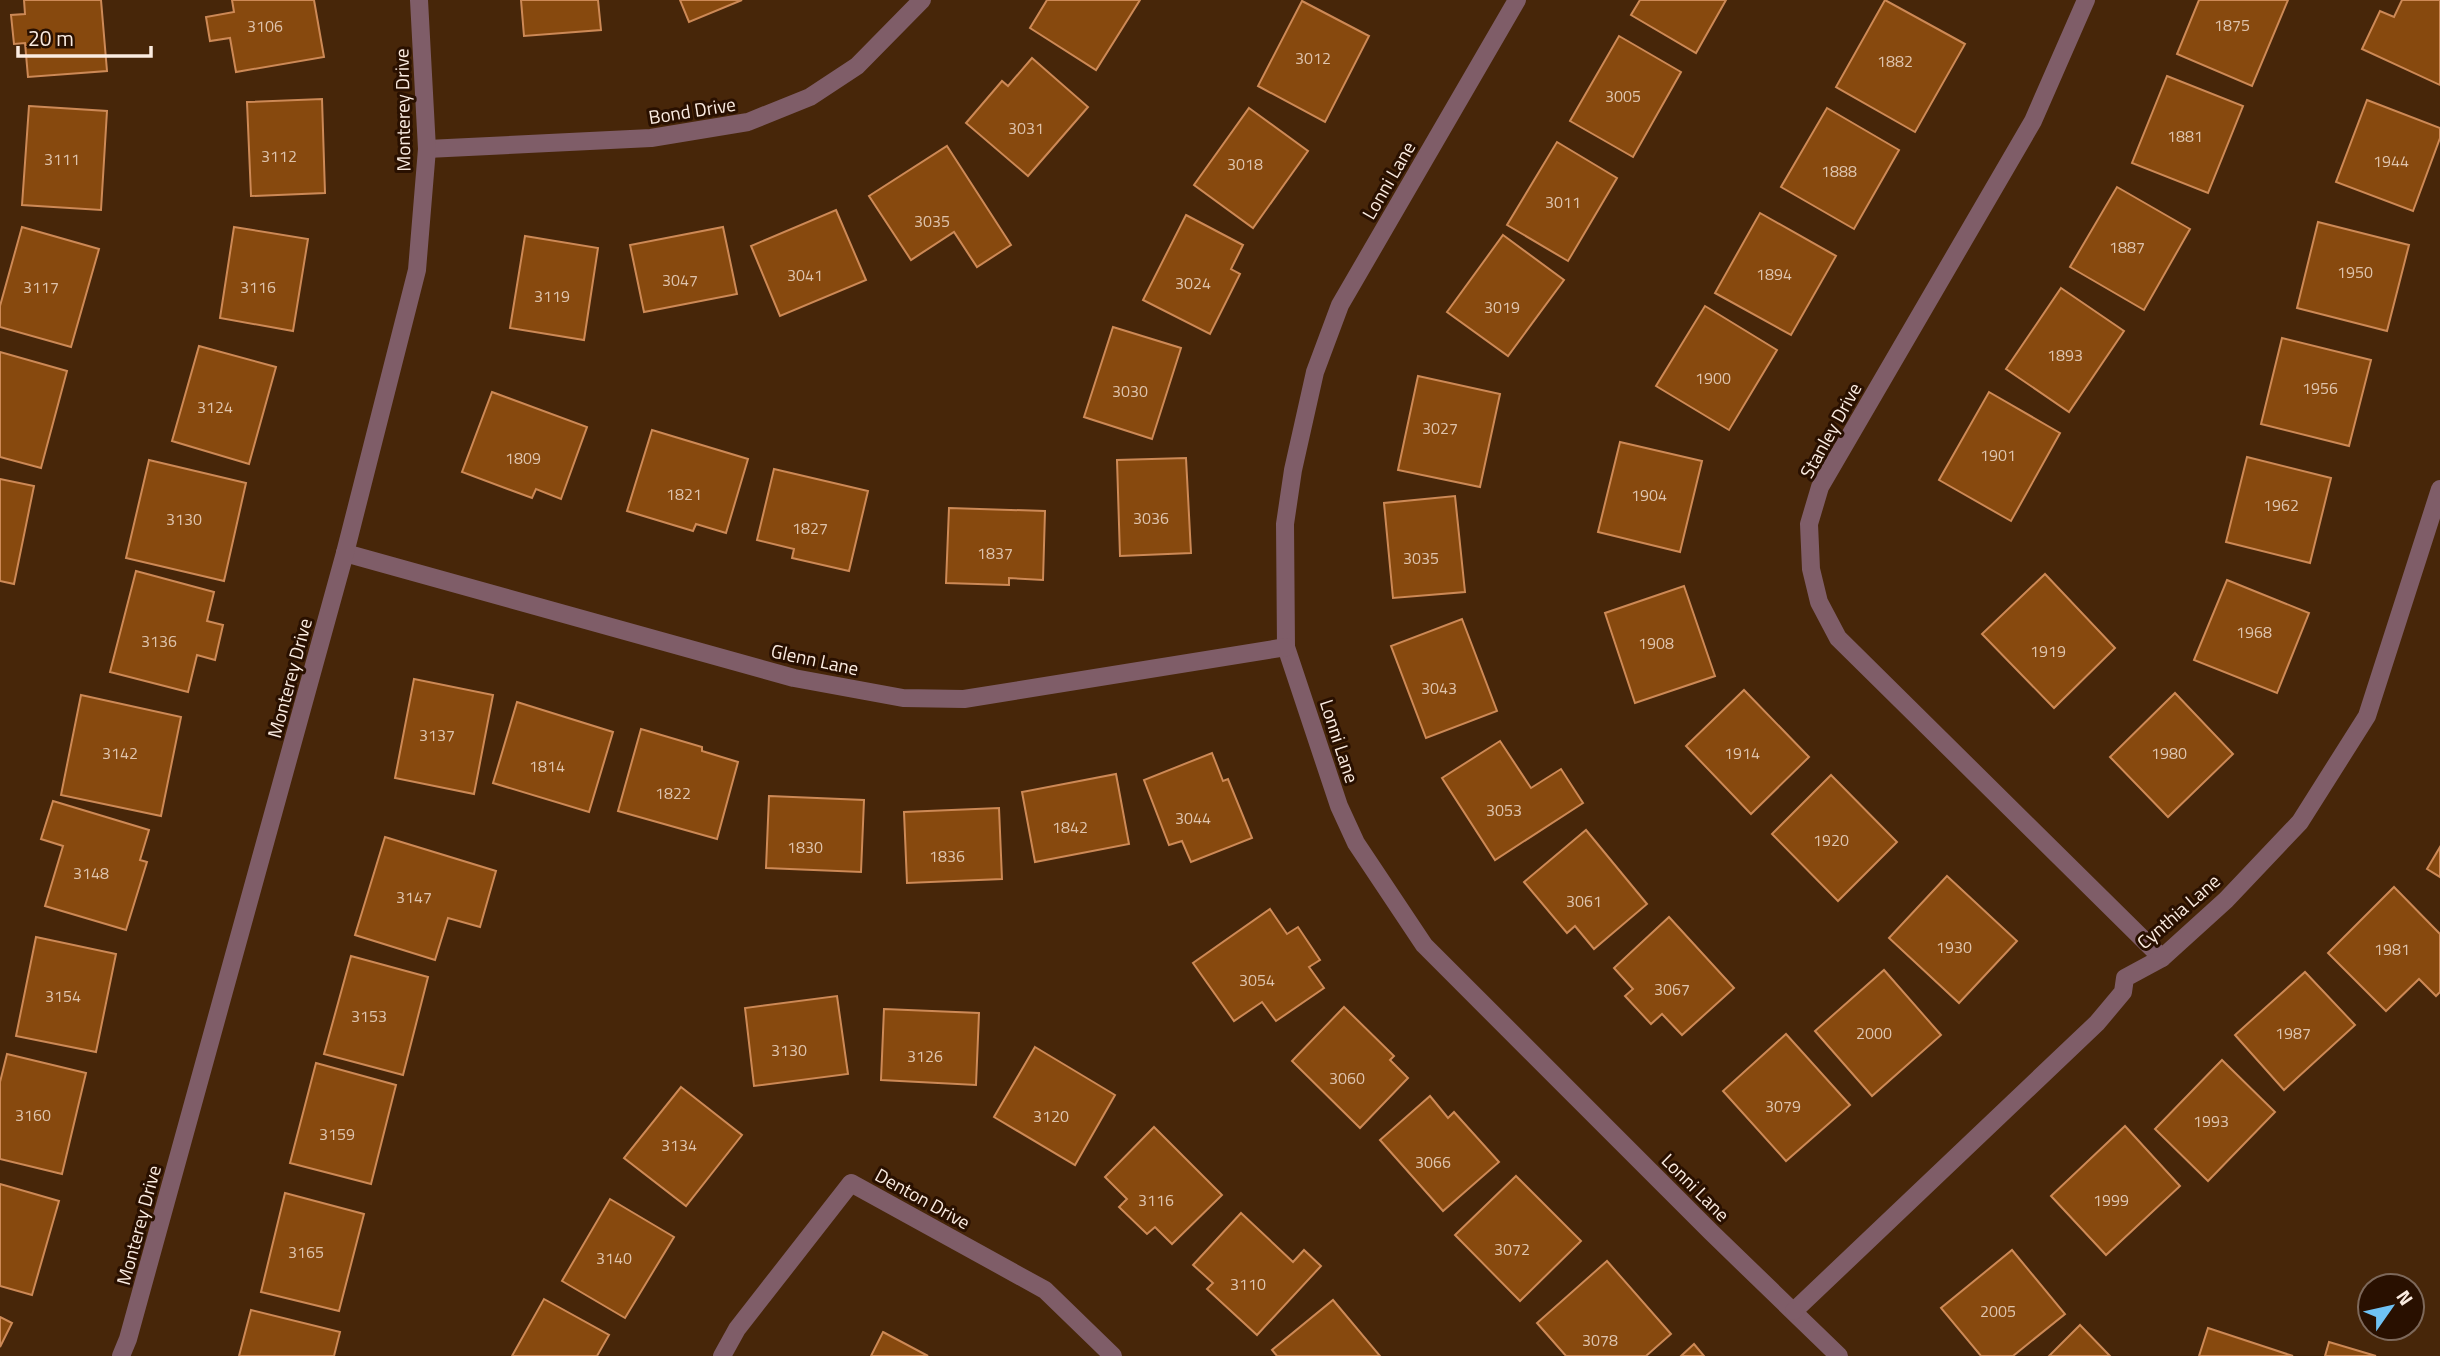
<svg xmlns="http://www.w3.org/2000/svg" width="2440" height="1356" font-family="'Titillium Web',sans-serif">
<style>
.building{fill:#87490e;stroke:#cd8956;stroke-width:2}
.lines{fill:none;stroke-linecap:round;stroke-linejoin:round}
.minor{stroke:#7f5d68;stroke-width:18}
.labels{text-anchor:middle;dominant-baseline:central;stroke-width:6;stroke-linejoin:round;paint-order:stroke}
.number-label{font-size:16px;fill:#dec3ac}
.street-label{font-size:19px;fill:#fbece1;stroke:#291000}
</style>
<rect width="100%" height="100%" fill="#472609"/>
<g class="building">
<polygon points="24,0 101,0 107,71 28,77 25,43 14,44 11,15 25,14"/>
<polygon points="232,0 314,0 324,57 236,72 230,38 210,41 206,17 234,12"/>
<polygon points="521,0 598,0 601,30 524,36"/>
<polygon points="680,0 742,0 689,22"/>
<polygon points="1047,0 1140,0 1096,70 1030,28"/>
<polygon points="1640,0 1726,0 1696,53 1631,15"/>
<polygon points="1885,0 1965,44 1915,132 1836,87"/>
<polygon points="2199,0 2288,0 2252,86 2177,54"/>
<polygon points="2402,0 2440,0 2440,85 2362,49 2380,11 2394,17"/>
<polygon points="1302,1 1369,36 1325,122 1258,86"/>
<polygon points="1619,36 1681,72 1633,157 1570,121"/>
<polygon points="1032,58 1088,107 1028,176 966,123 1002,81 1008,86"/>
<polygon points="2167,76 2243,106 2208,193 2132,163"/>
<polygon points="322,99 325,193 251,196 247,102"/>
<polygon points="2367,100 2440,128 2440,138 2413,211 2336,182"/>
<polygon points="29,106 107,111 101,210 22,205"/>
<polygon points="1249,108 1308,151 1253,228 1194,185"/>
<polygon points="1827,108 1899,150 1854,229 1781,187"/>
<polygon points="1557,142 1617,178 1568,261 1507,225"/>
<polygon points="947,146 1011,245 977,267 954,232 911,260 869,196"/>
<polygon points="2117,187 2190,229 2144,310 2070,267"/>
<polygon points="836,210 866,280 780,316 751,246"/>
<polygon points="1760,213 1836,256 1791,335 1715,293"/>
<polygon points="1186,215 1243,245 1231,269 1240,274 1210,334 1143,300"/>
<polygon points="2318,222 2409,245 2387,331 2297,308"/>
<polygon points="22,227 99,249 71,347 0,327 0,306"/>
<polygon points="234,227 308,239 293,331 220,318"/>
<polygon points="723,227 737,294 644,312 630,245"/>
<polygon points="1503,235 1564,280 1508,356 1447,312"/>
<polygon points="525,236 598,248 584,340 510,328"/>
<polygon points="2061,288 2124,331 2069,412 2006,369"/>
<polygon points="1705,306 1777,350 1729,430 1656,386"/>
<polygon points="1113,327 1181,348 1152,439 1084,417"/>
<polygon points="2282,338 2371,360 2349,446 2261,424"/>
<polygon points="199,346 276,367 249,464 172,441"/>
<polygon points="0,352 67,371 41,468 0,457"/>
<polygon points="1418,376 1500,394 1480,487 1398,470"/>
<polygon points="492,392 587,427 561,499 536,489 532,498 462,472"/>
<polygon points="1989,392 2060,433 2011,521 1939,480"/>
<polygon points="652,430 748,459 726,533 696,524 693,531 627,511"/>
<polygon points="1620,442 1702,461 1680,552 1598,532"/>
<polygon points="2247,457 2331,478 2310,563 2226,542"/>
<polygon points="1186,458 1191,553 1120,556 1117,460"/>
<polygon points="149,460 246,483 224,581 126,558"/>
<polygon points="774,469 868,491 849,571 792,558 794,549 757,540"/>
<polygon points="0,479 34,486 14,584 0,581"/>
<polygon points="1455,496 1465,592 1393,598 1384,503"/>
<polygon points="949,508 1045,511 1043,580 1009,578 1009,585 946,583"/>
<polygon points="136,571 214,592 207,621 223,625 215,660 197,655 188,692 110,672"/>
<polygon points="2045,574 2115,648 2054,708 1982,634"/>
<polygon points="2227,580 2309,613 2277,693 2194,660"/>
<polygon points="1684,586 1715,676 1635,703 1605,613"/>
<polygon points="1462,619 1497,711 1426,738 1391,646"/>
<polygon points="414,679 493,695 474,794 395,778"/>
<polygon points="1744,690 1809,757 1751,814 1686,746"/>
<polygon points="2175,693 2233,754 2168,817 2110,757"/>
<polygon points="81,695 181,717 161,816 61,795"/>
<polygon points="517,702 613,732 589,812 493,783"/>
<polygon points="641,729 702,747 702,751 738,762 717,839 618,811"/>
<polygon points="1500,741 1531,788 1561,769 1583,803 1495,860 1442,778"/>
<polygon points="1212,753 1223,781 1228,779 1252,838 1191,862 1182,841 1169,845 1144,780"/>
<polygon points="1116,774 1129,844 1035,862 1022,792"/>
<polygon points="1831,775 1897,842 1838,901 1772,834"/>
<polygon points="769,796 864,800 861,872 766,868"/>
<polygon points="53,801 149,830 140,860 147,862 126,930 45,906 63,846 41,839"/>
<polygon points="999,808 1002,879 907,883 904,812"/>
<polygon points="1586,830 1647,904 1594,949 1575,926 1567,933 1524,882"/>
<polygon points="385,837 496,871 480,927 448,918 435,960 355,935"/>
<polygon points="2440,847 2440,877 2427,869"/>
<polygon points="1947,876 2017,941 1959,1003 1889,938"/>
<polygon points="2394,887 2440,934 2440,992 2436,996 2419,979 2386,1011 2328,953"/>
<polygon points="1270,909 1287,934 1298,927 1320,960 1309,967 1324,988 1276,1021 1262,1002 1234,1021 1193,963"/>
<polygon points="1669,917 1734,988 1682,1035 1662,1014 1651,1024 1625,996 1633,989 1614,968"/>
<polygon points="36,937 116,954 96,1052 16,1036"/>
<polygon points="351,956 428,977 403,1075 324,1054"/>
<polygon points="1884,970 1941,1035 1872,1096 1815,1031"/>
<polygon points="2305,972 2355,1025 2284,1090 2235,1035"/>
<polygon points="837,996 848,1074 754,1086 745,1008"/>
<polygon points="1344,1007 1394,1056 1390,1060 1408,1078 1360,1128 1292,1061"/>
<polygon points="884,1009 979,1013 976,1085 881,1080"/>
<polygon points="1786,1034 1850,1105 1786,1161 1723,1091"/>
<polygon points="1035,1047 1115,1095 1075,1165 994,1117"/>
<polygon points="7,1054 86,1073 62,1174 0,1159 0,1082"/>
<polygon points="2222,1060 2275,1112 2208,1181 2155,1129"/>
<polygon points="316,1063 396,1085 371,1184 290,1163"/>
<polygon points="681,1087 742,1135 686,1206 624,1158"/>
<polygon points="1430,1096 1448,1118 1454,1112 1499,1162 1443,1211 1380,1140"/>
<polygon points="2125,1126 2180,1186 2106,1255 2051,1196"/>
<polygon points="1154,1127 1222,1195 1172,1244 1155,1227 1147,1234 1119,1207 1127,1199 1105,1177"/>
<polygon points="1516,1176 1581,1241 1520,1301 1455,1235"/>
<polygon points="0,1184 59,1201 32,1295 0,1286"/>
<polygon points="285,1193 364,1214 339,1311 261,1292"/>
<polygon points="610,1199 674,1237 625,1318 562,1281"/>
<polygon points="1241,1213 1293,1262 1304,1250 1321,1266 1257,1335 1207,1289 1213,1283 1193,1265"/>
<polygon points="2012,1250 2065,1314 2013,1356 1981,1356 1941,1308"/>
<polygon points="1607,1261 1671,1334 1646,1356 1566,1356 1537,1323"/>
<polygon points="544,1299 609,1335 597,1356 512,1356"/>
<polygon points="1333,1300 1380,1356 1277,1356 1272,1350"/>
<polygon points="251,1310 340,1332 334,1356 239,1356"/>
<polygon points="0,1317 12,1323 0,1347"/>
<polygon points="2080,1325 2110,1356 2049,1356"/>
<polygon points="2208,1328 2293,1356 2199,1356"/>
<polygon points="883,1332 928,1356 871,1356"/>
<polygon points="2329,1342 2376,1356 2325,1356"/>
<polygon points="1694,1344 1704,1356 1681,1356"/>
</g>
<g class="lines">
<g class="minor">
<polyline points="1517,0 1340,305 1315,372 1293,470 1285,524 1286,647 1339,806 1356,843 1424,945 1711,1232 1839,1356"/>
<polyline points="2086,0 2033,121 1820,487 1809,524 1811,569 1819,602 1838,638 2162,958"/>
<polyline points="427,149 651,138 748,122 810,97 857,66 922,0"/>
<polyline points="345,553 794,678 903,698 964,699 1286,647"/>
<polyline points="1794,1311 2097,1023 2123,992 2125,978 2162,958 2226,900 2300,822 2367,716 2440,489"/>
<polyline points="121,1356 128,1339 345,553 417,270 427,149 419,0"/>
<polyline points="722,1356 737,1329 851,1183 1045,1290 1113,1356"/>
</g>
</g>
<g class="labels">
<g class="number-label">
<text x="2232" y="25">1875</text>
<text x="265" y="26">3106</text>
<text x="1313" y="58">3012</text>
<text x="1895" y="61">1882</text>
<text x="1623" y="96">3005</text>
<text x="1026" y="128">3031</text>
<text x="2185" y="136">1881</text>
<text x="279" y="156">3112</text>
<text x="62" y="159">3111</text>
<text x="2391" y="161">1944</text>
<text x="1245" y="164">3018</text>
<text x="1839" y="171">1888</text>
<text x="1563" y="202">3011</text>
<text x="932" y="221">3035</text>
<text x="2127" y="247">1887</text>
<text x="2355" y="272">1950</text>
<text x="1774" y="274">1894</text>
<text x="805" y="275">3041</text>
<text x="680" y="280">3047</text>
<text x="1193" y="283">3024</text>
<text x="41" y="287">3117</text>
<text x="258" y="287">3116</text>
<text x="552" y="296">3119</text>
<text x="1502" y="307">3019</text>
<text x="2065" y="355">1893</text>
<text x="1713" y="378">1900</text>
<text x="2320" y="388">1956</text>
<text x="1130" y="391">3030</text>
<text x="215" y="407">3124</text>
<text x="1440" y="428">3027</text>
<text x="1998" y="455">1901</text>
<text x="523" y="458">1809</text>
<text x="684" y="494">1821</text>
<text x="1649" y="495">1904</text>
<text x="2281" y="505">1962</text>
<text x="1151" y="518">3036</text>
<text x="184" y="519">3130</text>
<text x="810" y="528">1827</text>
<text x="995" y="553">1837</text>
<text x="1421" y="558">3035</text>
<text x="2254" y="632">1968</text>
<text x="159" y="641">3136</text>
<text x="1656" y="643">1908</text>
<text x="2048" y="651">1919</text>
<text x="1439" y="688">3043</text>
<text x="437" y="735">3137</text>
<text x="120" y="753">3142</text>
<text x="1742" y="753">1914</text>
<text x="2169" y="753">1980</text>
<text x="547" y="766">1814</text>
<text x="673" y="793">1822</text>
<text x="1504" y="810">3053</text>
<text x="1193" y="818">3044</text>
<text x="1070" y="827">1842</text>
<text x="1831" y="840">1920</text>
<text x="805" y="847">1830</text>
<text x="947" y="856">1836</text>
<text x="91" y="873">3148</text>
<text x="414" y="897">3147</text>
<text x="1584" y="901">3061</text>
<text x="1954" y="947">1930</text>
<text x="2392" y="949">1981</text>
<text x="1257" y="980">3054</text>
<text x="1672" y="989">3067</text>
<text x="63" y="996">3154</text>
<text x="369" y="1016">3153</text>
<text x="1874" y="1033">2000</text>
<text x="2293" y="1033">1987</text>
<text x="789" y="1050">3130</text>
<text x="925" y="1056">3126</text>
<text x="1347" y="1078">3060</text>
<text x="1783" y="1106">3079</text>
<text x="33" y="1115">3160</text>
<text x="1051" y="1116">3120</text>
<text x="2211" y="1121">1993</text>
<text x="337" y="1134">3159</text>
<text x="679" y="1145">3134</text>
<text x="1433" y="1162">3066</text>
<text x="1156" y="1200">3116</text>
<text x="2111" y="1200">1999</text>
<text x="1512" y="1249">3072</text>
<text x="306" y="1252">3165</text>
<text x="614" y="1258">3140</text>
<text x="1248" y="1284">3110</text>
<text x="1998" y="1311">2005</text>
<text x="1600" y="1340">3078</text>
</g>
<g class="street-label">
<text transform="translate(402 110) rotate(-91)">Monterey Drive</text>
<text transform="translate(692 110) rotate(-9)">Bond Drive</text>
<text transform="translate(1388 180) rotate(-60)">Lonni Lane</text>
<text transform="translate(1830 430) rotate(-61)">Stanley Drive</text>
<text transform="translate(815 659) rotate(12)">Glenn Lane</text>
<text transform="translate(289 678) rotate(-75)">Monterey Drive</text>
<text transform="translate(1340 741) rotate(72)">Lonni Lane</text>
<text transform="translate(2178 911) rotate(-41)">Cynthia Lane</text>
<text transform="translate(1696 1187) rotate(45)">Lonni Lane</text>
<text transform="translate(923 1198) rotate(29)">Denton Drive</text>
<text transform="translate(138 1225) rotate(-75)">Monterey Drive</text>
</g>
</g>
<g transform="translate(2391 1307) rotate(56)"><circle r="33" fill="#291000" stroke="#7d685a" stroke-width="2"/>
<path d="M0-5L12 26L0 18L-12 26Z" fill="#6fc2f4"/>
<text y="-10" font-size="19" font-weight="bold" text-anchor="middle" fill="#fbece1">N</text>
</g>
<path d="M18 46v10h133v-10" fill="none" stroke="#fbece1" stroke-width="3.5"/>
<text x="28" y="46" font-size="21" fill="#fbece1" stroke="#291000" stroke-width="5" paint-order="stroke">20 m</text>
</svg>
